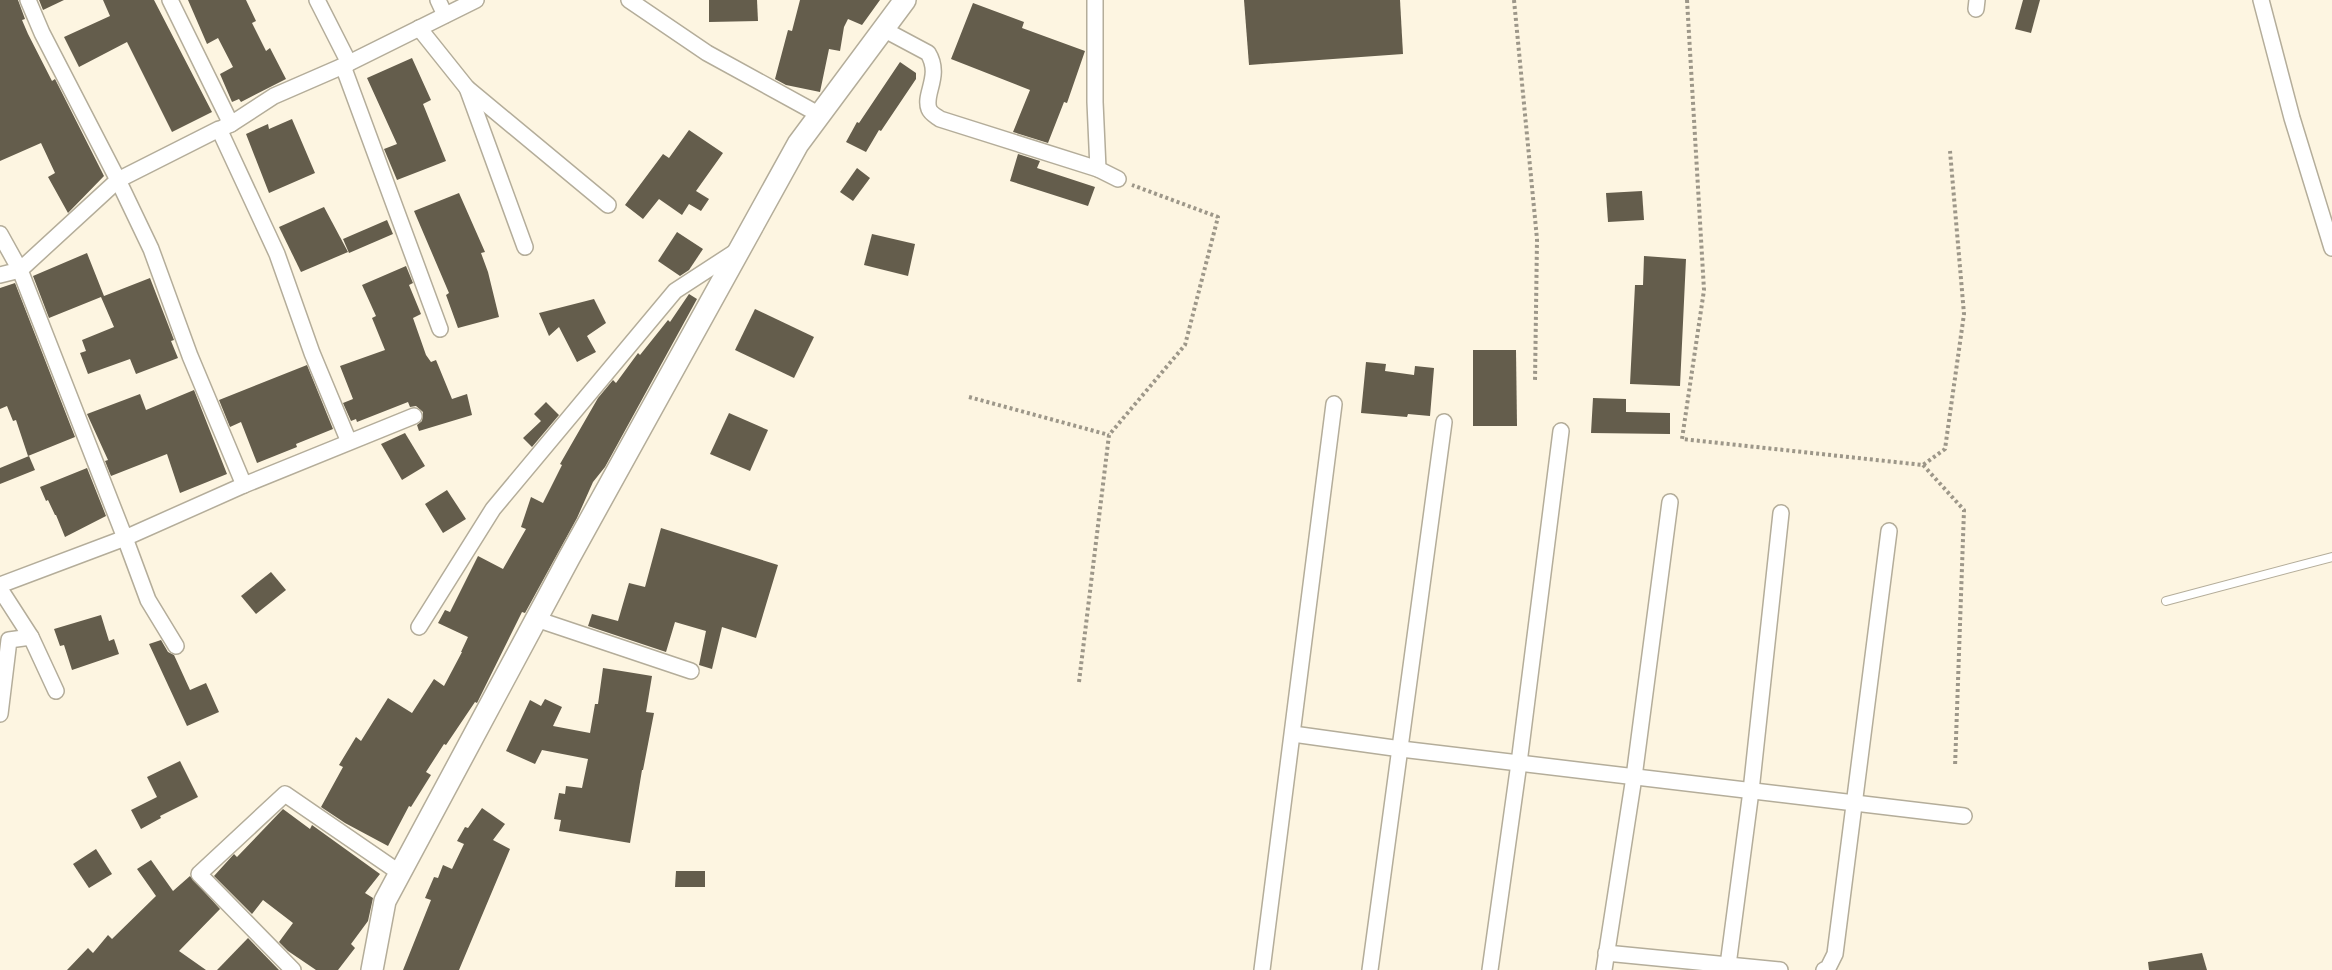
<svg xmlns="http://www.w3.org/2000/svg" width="2332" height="970" font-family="Arial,sans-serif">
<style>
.building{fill:#645d4c}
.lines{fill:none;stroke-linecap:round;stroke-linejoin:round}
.lane-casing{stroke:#b4ad9a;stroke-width:10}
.street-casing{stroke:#b4ad9a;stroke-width:18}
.secondary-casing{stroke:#b4ad9a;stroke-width:24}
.path{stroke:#9d9789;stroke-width:4;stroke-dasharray:3 3;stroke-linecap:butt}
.lane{stroke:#fff;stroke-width:8}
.street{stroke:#fff;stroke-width:15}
.secondary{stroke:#fff;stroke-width:21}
</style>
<rect width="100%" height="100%" fill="#fdf5e1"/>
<g class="building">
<polygon points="0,0 18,0 25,19 22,20 28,34 52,81 55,79 104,176 68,213 48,177 55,173 41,143 0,161"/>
<polygon points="39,0 64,0 43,10"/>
<polygon points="103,0 154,0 212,112 172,132 127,42 79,67 64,37 110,16"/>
<polygon points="188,0 246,0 256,21 252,23 266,51 270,48 286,79 241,102 239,99 232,102 220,74 233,67 218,38 207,44"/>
<polygon points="709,0 757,0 758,21 709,22"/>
<polygon points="800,0 880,0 862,25 848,19 844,27 840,51 829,49 820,92 786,85 775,79 788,30 792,31"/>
<polygon points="1244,0 1400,0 1403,54 1249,65"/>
<polygon points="2023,0 2040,0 2031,33 2015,29"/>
<polygon points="973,3 1024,22 1022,28 1085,51 1067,103 1064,102 1048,143 1013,132 1030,90 951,59"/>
<polygon points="412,58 431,100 423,104 446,161 397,180 384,149 397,144 367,78"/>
<polygon points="900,62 916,73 916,79 881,131 879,130 866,152 846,142 857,122 859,123"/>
<polygon points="292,119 315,173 269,193 246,134 268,124 269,129"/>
<polygon points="689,130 723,153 696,191 709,199 701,211 689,204 682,215 659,199 643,219 625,205 663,154 669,158"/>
<polygon points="1018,154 1040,161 1037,168 1095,187 1088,206 1010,181"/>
<polygon points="857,168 870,178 853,201 840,192"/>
<polygon points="1642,191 1644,220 1608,222 1606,193"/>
<polygon points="459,193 485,252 481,253 488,272 499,317 458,328 446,295 449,293 414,211"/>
<polygon points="324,207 348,252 301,272 279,227"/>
<polygon points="387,220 393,234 349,253 343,239"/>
<polygon points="677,232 703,249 689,270 680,276 658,261"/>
<polygon points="872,234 915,244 908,276 864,265"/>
<polygon points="87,253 104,296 150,278 174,340 171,341 178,358 136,374 130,359 88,374 80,353 86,351 82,340 114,327 101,297 49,318 33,276"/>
<polygon points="1644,256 1686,259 1680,386 1630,384 1635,285 1643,285"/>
<polygon points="406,266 413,283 409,285 421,314 413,318 426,355 431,362 436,360 452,399 467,394 472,415 419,431 417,425 422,421 423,412 416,406 410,407 408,402 357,422 356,419 351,421 343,403 353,399 340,366 385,350 372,318 376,316 362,285"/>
<polygon points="15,283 75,437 28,456 16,420 13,421 7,406 0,409 0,288"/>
<polygon points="689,294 697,299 605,467 593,482 577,518 525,613 522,612 477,703 475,702 446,745 444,744 426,772 431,775 411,807 409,806 388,846 345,823 321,807 343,767 339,765 356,737 361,741 388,698 412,713 434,679 444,686 462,652 461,652 468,637 438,623 445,610 450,612 478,556 503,569 526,529 521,527 531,497 543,503 562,465 560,464 598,398 613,380 616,383 638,353 640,355 668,320 670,322"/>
<polygon points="594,299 606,323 587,336 596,352 577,362 559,327 549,336 539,313"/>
<polygon points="755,309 814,337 794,378 735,350"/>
<polygon points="1473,350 1516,350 1517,426 1473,426"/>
<polygon points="1366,362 1386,364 1385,371 1414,375 1415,366 1434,368 1430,416 1408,414 1407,417 1361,413"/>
<polygon points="307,365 333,429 296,444 297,447 257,463 241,422 230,427 219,400"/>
<polygon points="194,390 227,474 180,493 167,454 111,476 105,461 108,460 87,414 140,394 146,410"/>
<polygon points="1593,398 1626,399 1626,412 1670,413 1670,434 1591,433"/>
<polygon points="546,402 559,415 532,447 523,438 541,421 534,414"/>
<polygon points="729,413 768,430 750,471 710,454"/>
<polygon points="405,433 425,466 402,480 381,444"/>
<polygon points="29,456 35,470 0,484 0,468"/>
<polygon points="87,468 106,516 65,537 56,515 55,515 48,500 46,501 40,487"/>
<polygon points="447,490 466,519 443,533 425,504"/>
<polygon points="661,528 778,565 756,638 722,627 712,669 699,665 706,631 675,622 666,652 588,626 592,614 618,621 629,583 645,587"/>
<polygon points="271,572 286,590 256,614 241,596"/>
<polygon points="101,615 109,641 114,639 119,654 72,670 64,645 60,646 54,629"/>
<polygon points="161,640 168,652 174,655 190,690 206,683 219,712 187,726 149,644"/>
<polygon points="603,668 652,676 646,712 654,713 643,770 642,770 630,843 559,831 561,820 554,819 559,793 565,794 566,786 582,788 588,759 542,750 535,764 506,751 530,700 541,706 545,699 562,707 553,726 590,733 595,704 598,704"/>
<polygon points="180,761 198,797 160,816 161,818 141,829 131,810 157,797 147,777"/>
<polygon points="482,808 505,824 493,840 510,849 459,970 403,970 431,900 425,898 434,877 438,878 443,865 452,869 464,844 457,841 465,827 468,828"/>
<polygon points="283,809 310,829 312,825 380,874 365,893 373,898 368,921 351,944 355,948 338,970 316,970 288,951 279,942 293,923 263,900 252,914 214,876 234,854 237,857"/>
<polygon points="96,849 112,874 89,888 73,864"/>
<polygon points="151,860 173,891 190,876 220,909 179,951 206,970 67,970 88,948 93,953 108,935 112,939 156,896 137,869"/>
<polygon points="676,871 705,871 705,887 675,887"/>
<polygon points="248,938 279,970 217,970"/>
<polygon points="2202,953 2207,970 2149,970 2148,962"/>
</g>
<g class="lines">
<g class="lane-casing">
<polyline id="lane" points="2166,601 2332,557"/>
</g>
<g class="street-casing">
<g id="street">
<polyline points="28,0 42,33 118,180 151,249 190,356 244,485"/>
<polyline points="170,0 231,124 224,127"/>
<polyline points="317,0 349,63"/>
<polyline points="438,0 445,15"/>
<polyline points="629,0 707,53 820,115"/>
<polyline points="1095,0 1095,102 1098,169 1118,179"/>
<polyline points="2261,0 2292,118 2332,248"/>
<polyline points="1976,9 1977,0"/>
<polyline points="419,28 467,88 608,205"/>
<path d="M883,29l45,24c14,23 -5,41 1,56 2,5 7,7 11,10l158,50"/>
<polyline points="343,66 476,0"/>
<polyline points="467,88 525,247"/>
<polyline points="231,124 274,96 343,66 440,329"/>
<polyline points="0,234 20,270 0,275"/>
<polyline points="349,442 312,353 277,254 219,129 118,180 20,270 125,538 244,485 414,416"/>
<polyline points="0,585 125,538 148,600 176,646"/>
<polyline points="0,589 31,637 56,691"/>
<polyline points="536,619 691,671"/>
<polyline points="419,627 493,509 675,291 738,250"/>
<polyline points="0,714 9,640 31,637"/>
<polyline points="1293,734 1401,749 1964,816"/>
<polyline points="1606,953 1780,970"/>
<polyline points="1728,965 1751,791 1781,513"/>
<polyline points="293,970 199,874 285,794 400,873"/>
<polyline points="1262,970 1334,404"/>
<polyline points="1370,970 1444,422"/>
<polyline points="1490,970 1519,763 1561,431"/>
<polyline points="1604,970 1634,777 1670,502"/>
<polyline points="1824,970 1828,968 1835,954 1889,531"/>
</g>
</g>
<g class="secondary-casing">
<polyline id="secondary" points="372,970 385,901 569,558 798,144 905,0"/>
</g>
<g class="path">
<polyline points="1514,0 1537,239 1535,381"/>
<polyline points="1687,0 1704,290 1682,439 1923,465 1945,449 1964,314 1950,151"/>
<polyline points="969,397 1109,435"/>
<polyline points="1923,465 1964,510 1955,767"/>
<polyline points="1079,682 1109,435 1185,345 1218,217 1132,185"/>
</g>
<use href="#lane" class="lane"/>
<use href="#street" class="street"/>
<use href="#secondary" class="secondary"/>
</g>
</svg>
